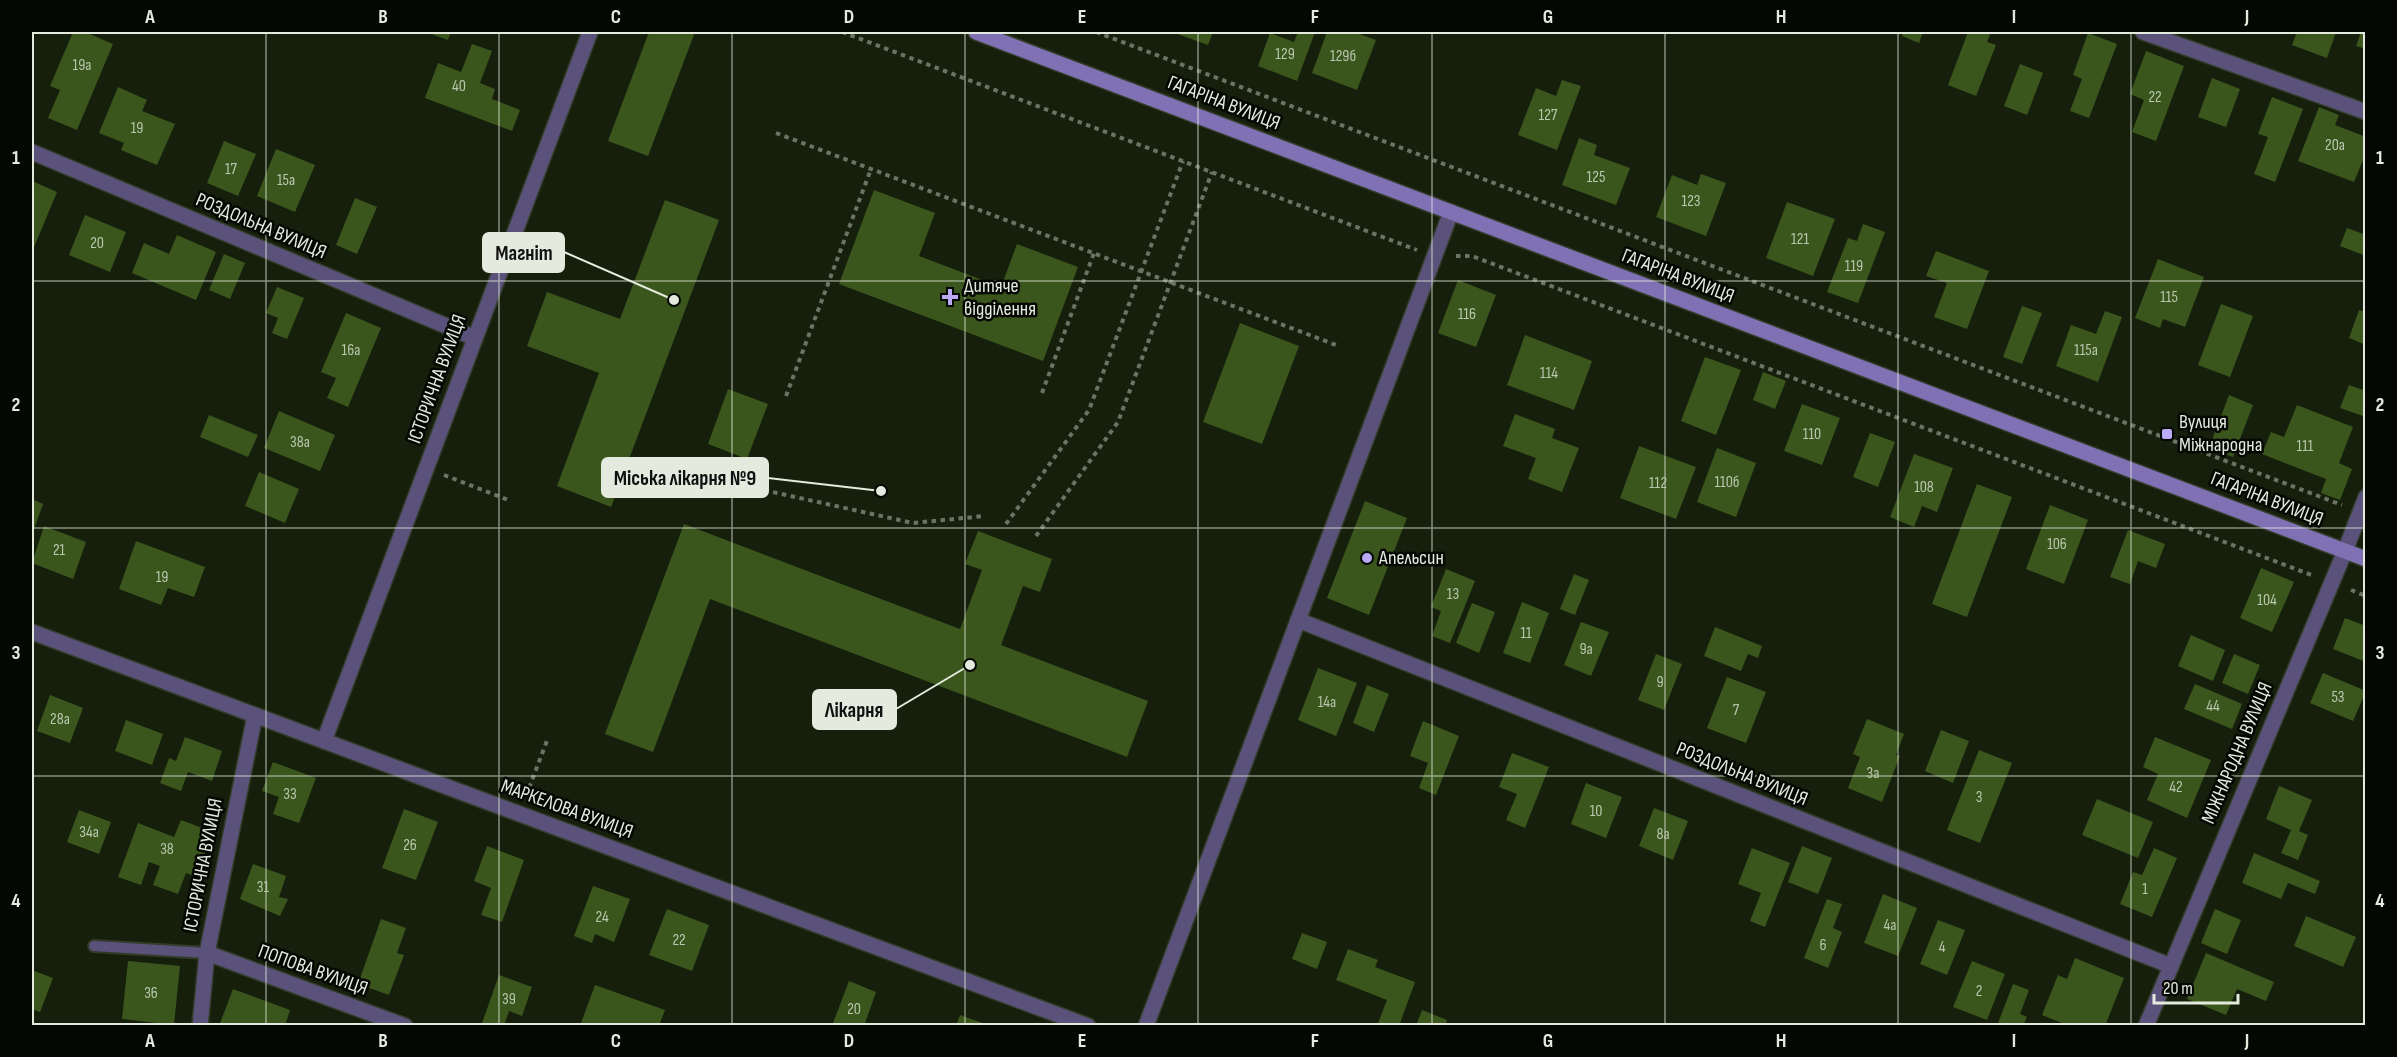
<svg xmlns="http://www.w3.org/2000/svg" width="2397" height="1057" font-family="'Sofia Sans Condensed',sans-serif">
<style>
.building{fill:#3a561d}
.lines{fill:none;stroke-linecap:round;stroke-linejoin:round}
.lane-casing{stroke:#323c29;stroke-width:14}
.street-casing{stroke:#323c29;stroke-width:18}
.secondary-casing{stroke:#323c29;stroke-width:18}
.path{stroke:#6b7363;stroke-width:4;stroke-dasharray:4.5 4.5;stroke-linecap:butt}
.lane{stroke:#5b527c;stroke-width:10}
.street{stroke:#5b527c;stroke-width:15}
.secondary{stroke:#8071b4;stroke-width:15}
.grid{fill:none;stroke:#e4ebde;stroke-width:1.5;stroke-opacity:0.55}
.poi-dot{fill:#baaaf6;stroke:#040702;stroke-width:2}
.labels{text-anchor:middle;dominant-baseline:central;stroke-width:5;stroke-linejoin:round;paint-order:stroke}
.number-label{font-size:16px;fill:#bac6ae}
.street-label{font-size:20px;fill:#e4ebde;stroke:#040702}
.poi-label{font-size:20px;fill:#e4ebde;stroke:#040702;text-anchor:start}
.leader{fill:none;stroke:#e4ebde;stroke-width:2}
.callout-dot{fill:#e4ebde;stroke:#040702;stroke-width:2}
.callout{fill:#e4ebde;stroke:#e4ebde;stroke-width:2}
.callout-label{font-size:21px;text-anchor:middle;font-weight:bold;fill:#111}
.neatline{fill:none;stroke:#e4ebde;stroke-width:2}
.grid-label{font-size:20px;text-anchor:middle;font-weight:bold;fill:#e4ebde}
</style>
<rect width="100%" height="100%" fill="#151f0c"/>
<g class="building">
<polygon points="73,32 85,32 113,44 77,130 48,118 60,90 50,86"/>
<polygon points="426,32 451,32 448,40"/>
<polygon points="649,32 695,32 648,156 608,141"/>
<polygon points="1172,32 1213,32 1208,45"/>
<polygon points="1298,32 1315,32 1297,81 1258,66 1270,33 1294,42"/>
<polygon points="1327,32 1354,32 1376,40 1357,90 1312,73"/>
<polygon points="1903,32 1923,32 1919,43 1902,36"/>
<polygon points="1968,32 1991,32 1987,42 1996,45 1976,96 1948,85"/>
<polygon points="2297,32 2336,32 2327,58 2292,45"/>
<polygon points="2361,32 2366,32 2366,49 2356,46"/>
<polygon points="2088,33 2117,44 2089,118 2070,111 2082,79 2073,75"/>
<polygon points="472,44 492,51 480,83 495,89 492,99 520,110 512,131 425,98 438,63 461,72"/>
<polygon points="2146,51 2184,66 2156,141 2132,132 2144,100 2130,94"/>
<polygon points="2020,64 2043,73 2027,115 2004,106"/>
<polygon points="2212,78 2240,89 2226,127 2198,117"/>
<polygon points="1562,80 1581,86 1557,150 1518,135 1536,88 1556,96"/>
<polygon points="118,87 147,100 142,111 175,124 157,165 121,150 124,143 99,133"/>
<polygon points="2272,97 2303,109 2275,182 2254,174 2268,137 2258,134"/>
<polygon points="2319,107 2339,115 2335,125 2366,137 2366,153 2354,182 2298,161"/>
<polygon points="1579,138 1597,145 1594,155 1630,168 1616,205 1562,185"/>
<polygon points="224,141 256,154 238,196 207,183"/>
<polygon points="276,149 315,165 295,212 257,196"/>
<polygon points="1701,174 1726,183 1706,236 1656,217 1672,175 1697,185"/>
<polygon points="32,181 57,192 32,252"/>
<polygon points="874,190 935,213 919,256 1001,287 1017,244 1078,267 1043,361 839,284"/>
<polygon points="355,198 377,207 357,254 336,245"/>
<polygon points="665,200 719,220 611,507 557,486 599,373 527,346 547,292 620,319"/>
<polygon points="1787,202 1835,219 1813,276 1766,258"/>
<polygon points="85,215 126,232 110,272 69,255"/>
<polygon points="1863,224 1885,232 1858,303 1827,292 1848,238 1857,241"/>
<polygon points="2347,228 2366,235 2366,256 2340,246"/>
<polygon points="177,235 216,252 196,300 132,273 144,243 169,254"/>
<polygon points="1936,251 1989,271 1967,329 1934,317 1947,283 1926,276"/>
<polygon points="224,254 245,263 230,299 209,290"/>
<polygon points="2158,259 2204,277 2185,327 2163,319 2160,328 2135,318"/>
<polygon points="1458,280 1496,295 1476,347 1438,333"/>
<polygon points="277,287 304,298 287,339 272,333 278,318 266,313"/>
<polygon points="2221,304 2253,316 2230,377 2198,365"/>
<polygon points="2022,306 2042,313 2022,364 2003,357"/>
<polygon points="2359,310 2366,312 2366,345 2349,338"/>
<polygon points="2105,311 2122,317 2098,382 2056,366 2071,325 2096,334"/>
<polygon points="346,313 381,328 348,407 327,398 336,378 321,372"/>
<polygon points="1240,323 1299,346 1262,444 1203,422"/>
<polygon points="1525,335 1592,361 1574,410 1507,385"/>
<polygon points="1705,357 1741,370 1716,435 1681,421"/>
<polygon points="1763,372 1786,381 1775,409 1753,400"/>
<polygon points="2349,385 2366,391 2366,417 2340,408"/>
<polygon points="728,389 768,404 747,459 708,444"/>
<polygon points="2229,395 2253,405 2233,457 2209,448"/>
<polygon points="1802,404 1840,418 1822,465 1784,451"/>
<polygon points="2297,405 2353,427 2339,463 2352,469 2340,500 2321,493 2326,479 2262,454 2271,432 2284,437"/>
<polygon points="279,411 335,435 320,471 264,448"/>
<polygon points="1515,414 1555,429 1552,438 1579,448 1562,492 1528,479 1536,458 1503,446"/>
<polygon points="209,415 258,435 248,457 200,437"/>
<polygon points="1870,433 1895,442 1878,487 1853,477"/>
<polygon points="1639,446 1696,467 1676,519 1620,498"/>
<polygon points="1717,448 1756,463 1736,517 1697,502"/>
<polygon points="1914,454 1953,468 1937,512 1922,506 1914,527 1890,517"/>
<polygon points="259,472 299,489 285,523 245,506"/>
<polygon points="1977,484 2012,497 1967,617 1932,604"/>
<polygon points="32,499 43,504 32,535"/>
<polygon points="1365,501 1407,518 1369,615 1327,598"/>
<polygon points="2050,505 2088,520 2064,584 2026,569"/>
<polygon points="684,524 960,629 982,570 965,564 978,531 1052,559 1040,592 1023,586 1001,645 1148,701 1127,757 710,599 653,752 605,734"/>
<polygon points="44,526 86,542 73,579 32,563"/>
<polygon points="2128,530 2165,544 2156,568 2138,561 2130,584 2110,577"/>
<polygon points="136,541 205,567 194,597 168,588 161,605 119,589"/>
<polygon points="2261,568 2294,582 2272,632 2240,618"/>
<polygon points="1446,569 1475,581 1450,643 1432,636 1441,611 1431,607"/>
<polygon points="1574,574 1589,580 1575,615 1560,609"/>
<polygon points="1522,602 1549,613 1530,663 1503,653"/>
<polygon points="1472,603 1495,612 1479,653 1456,643"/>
<polygon points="2345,618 2366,626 2366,662 2333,649"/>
<polygon points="1581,622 1609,632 1591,676 1564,665"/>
<polygon points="1715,627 1762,646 1758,658 1748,654 1741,671 1704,656"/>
<polygon points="2191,635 2225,650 2213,681 2178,666"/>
<polygon points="1656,654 1682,664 1664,710 1638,700"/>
<polygon points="2234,654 2260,665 2248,694 2222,683"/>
<polygon points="1318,668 1357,683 1336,736 1298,720"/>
<polygon points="2323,673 2366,691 2353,721 2310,703"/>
<polygon points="1727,677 1766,692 1746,743 1707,728"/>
<polygon points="2195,684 2242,704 2232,729 2184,709"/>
<polygon points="1367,685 1389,694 1374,732 1353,723"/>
<polygon points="50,695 83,708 70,743 37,731"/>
<polygon points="1867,719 1904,734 1896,755 1900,756 1882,802 1848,788 1860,757 1853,754"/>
<polygon points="126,720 163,734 152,765 115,751"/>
<polygon points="1423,721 1459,736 1436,795 1419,788 1428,763 1410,756"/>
<polygon points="1941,730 1969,741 1953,783 1925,771"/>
<polygon points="185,737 222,751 212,781 188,772 181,791 160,783 169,758 176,761"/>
<polygon points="2155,737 2211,760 2187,818 2147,800 2158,774 2143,767"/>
<polygon points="1979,750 2012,763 1980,843 1947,830"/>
<polygon points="1512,753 1549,767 1525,828 1506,820 1517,794 1499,787"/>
<polygon points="273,762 316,778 299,823 273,814 279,797 262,791"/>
<polygon points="1586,783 1622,797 1606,838 1571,824"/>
<polygon points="2279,786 2312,800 2299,831 2308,835 2298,860 2281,853 2291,830 2266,819"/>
<polygon points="2097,799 2153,822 2138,858 2082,835"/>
<polygon points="1654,808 1688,821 1673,860 1639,846"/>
<polygon points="404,809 438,822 416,880 382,868"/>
<polygon points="79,810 111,822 99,854 67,842"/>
<polygon points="181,820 213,832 196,877 186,873 178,894 153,885 160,866 149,862 141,885 118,877 138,823 174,837"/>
<polygon points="487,846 524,860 502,922 481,915 491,888 474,881"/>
<polygon points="1802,846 1832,858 1818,894 1788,882"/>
<polygon points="1752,848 1790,863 1765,927 1750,921 1761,893 1738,884"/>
<polygon points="2154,848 2177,858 2152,917 2120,904 2133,872 2142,875"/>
<polygon points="2254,853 2320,881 2315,894 2288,883 2281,899 2242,883"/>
<polygon points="253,864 286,876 279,897 288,899 280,916 240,899"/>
<polygon points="593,886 630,899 614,942 595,934 592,943 574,936"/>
<polygon points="1883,894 1917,908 1898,956 1864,943"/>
<polygon points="1827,899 1842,904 1833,928 1842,932 1828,968 1804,958"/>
<polygon points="667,909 709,925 692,971 649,955"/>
<polygon points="2215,909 2241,920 2227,954 2201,943"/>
<polygon points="2306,916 2356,937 2343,967 2294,946"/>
<polygon points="381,919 406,928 397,953 404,955 389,995 358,984"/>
<polygon points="1938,920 1965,930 1947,975 1920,964"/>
<polygon points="1302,933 1327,942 1317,969 1292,959"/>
<polygon points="1348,949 1378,960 1375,967 1415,982 1399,1026 1377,1026 1387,1000 1336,980"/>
<polygon points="2206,953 2274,982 2266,1001 2237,989 2226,1015 2187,999"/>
<polygon points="2075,958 2124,978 2105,1026 2069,1026 2042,1015 2058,975 2067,979"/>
<polygon points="128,961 180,966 174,1025 122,1019"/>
<polygon points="1972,961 2005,974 1987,1020 1953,1007"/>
<polygon points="32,970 53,978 40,1012 32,1009"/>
<polygon points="499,975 532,987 522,1016 509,1011 504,1026 481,1026"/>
<polygon points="849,981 876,992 864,1026 832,1026"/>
<polygon points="2013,984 2029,990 2020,1014 2027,1017 2023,1026 2004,1026 1998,1023"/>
<polygon points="595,985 665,1010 659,1026 580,1026"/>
<polygon points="233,989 290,1010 285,1026 219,1026"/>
<polygon points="1422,1010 1447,1020 1445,1026 1416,1026"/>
<polygon points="960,1015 988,1025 988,1026 956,1026"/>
</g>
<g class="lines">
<g class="lane-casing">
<polyline id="lane" points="94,946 207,953"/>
</g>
<g class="street-casing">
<g id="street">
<polyline points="2143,32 2366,112"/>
<polyline points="32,152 475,338"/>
<polyline points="1298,620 2171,966"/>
<polyline points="32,632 1088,1026"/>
<polyline points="324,741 590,32"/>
<polyline points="207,953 405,1026"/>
<polyline points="200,1026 207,953 255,715"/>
<polyline points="1146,1026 1451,212"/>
<polyline points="2146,1026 2345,551 2366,497"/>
</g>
</g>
<g class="secondary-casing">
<polyline id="secondary" points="976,32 2366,559"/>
</g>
<g class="path">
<polyline points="842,32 1417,250"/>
<polyline points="1096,32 2342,505"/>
<polyline points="776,133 1336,345"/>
<polyline points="1456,256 1472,256 2314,576"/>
<polyline points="1042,393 1094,253"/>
<polyline points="786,396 871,169"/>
<polyline points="650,465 913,523 984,516"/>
<polyline points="444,475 511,501"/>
<polyline points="751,488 762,458"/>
<polyline points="1006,524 1089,410 1183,161"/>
<polyline points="1036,536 1118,422 1212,172"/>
<polyline points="2351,590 2366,596"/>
<polyline points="526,796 548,738"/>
</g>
<use href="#lane" class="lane"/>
<use href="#street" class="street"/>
<use href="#secondary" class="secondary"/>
</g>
<path class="grid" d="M266,32v994M499,32v994M732,32v994M965,32v994M1198,32v994M1432,32v994M1665,32v994M1898,32v994M2131,32v994M32,281h2334M32,528h2334M32,776h2334"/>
<g class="poi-dot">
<path d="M947 288h6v6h6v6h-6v6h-6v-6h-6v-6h6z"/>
<rect x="2161" y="428" width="12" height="12" rx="3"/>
<circle cx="1367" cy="558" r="6"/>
</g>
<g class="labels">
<g class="number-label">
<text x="1285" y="54">129</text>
<text x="1343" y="56">129б</text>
<text x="82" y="65">19а</text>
<text x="459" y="86">40</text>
<text x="2155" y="97">22</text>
<text x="1548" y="115">127</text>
<text x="137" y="128">19</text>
<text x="2335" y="145">20а</text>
<text x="231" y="169">17</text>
<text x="1596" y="177">125</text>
<text x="286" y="180">15а</text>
<text x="1691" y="201">123</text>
<text x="1800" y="239">121</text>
<text x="97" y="243">20</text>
<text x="1854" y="266">119</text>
<text x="2169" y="297">115</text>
<text x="1467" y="314">116</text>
<text x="351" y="350">16а</text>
<text x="2086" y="350">115а</text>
<text x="1549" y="373">114</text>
<text x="1812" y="434">110</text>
<text x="300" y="442">38а</text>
<text x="2305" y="446">111</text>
<text x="1727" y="482">110б</text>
<text x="1658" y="483">112</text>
<text x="1924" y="487">108</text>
<text x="2057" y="544">106</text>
<text x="59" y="550">21</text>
<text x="162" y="577">19</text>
<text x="1453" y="594">13</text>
<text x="2267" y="600">104</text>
<text x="1526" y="633">11</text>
<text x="1586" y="649">9а</text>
<text x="1660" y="682">9</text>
<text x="2338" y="697">53</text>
<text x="1327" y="702">14а</text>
<text x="2213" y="706">44</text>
<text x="1736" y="710">7</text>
<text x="60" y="719">28а</text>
<text x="1873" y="773">3а</text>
<text x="2176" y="787">42</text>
<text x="290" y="794">33</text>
<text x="1979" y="797">3</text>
<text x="1596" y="811">10</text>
<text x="89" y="832">34а</text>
<text x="1663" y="834">8а</text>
<text x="410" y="845">26</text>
<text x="167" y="849">38</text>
<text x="263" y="887">31</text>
<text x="2145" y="889">1</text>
<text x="602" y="917">24</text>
<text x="1890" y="925">4а</text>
<text x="679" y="940">22</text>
<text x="1823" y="945">6</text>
<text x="1942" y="947">4</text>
<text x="1979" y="991">2</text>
<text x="151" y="993">36</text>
<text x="509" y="999">39</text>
<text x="854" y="1009">20</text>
</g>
<g class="street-label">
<text transform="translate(1224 103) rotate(21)">ГАГАРІНА ВУЛИЦЯ</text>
<text transform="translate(261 226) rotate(23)">РОЗДОЛЬНА ВУЛИЦЯ</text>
<text transform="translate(1678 276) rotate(21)">ГАГАРІНА ВУЛИЦЯ</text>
<text transform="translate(437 379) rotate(-70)">ІСТОРИЧНА ВУЛИЦЯ</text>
<text transform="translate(2267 499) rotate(21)">ГАГАРІНА ВУЛИЦЯ</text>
<text transform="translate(2237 753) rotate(-67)">МІЖНАРОДНА ВУЛИЦЯ</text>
<text transform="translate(1742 774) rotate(22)">РОЗДОЛЬНА ВУЛИЦЯ</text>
<text transform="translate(567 809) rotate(20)">МАРКЕЛОВА ВУЛИЦЯ</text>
<text transform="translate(203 865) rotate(-79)">ІСТОРИЧНА ВУЛИЦЯ</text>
<text transform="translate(313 970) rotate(20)">ПОПОВА ВУЛИЦЯ</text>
</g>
<g class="poi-label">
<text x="964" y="286">Дитяче<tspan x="964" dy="23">відділення</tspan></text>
<text x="2179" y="422">Вулиця<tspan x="2179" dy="23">Міжнародна</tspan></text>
<text x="1379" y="558">Апельсин</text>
</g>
</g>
<path class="leader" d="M674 300L564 252M881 491L768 478M970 665L896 709"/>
<g class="callout-dot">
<circle cx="674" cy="300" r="6"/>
<circle cx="881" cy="491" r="6"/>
<circle cx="970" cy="665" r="6"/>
</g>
<g class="callout">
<rect x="483" y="233" width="81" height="39" rx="6"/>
<rect x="602" y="458" width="166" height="39" rx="6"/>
<rect x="813" y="690" width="83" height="39" rx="6"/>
</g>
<g class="callout-label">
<text x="524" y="260">Магніт</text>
<text x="685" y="485">Міська лікарня №9</text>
<text x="854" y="717">Лікарня</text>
</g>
<rect width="2397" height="1057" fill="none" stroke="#040702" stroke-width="66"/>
<path d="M2154 994v9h84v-9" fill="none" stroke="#e4ebde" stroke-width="3"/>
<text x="2163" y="994" font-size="18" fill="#e4ebde" stroke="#040702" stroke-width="4.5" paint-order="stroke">20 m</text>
<rect x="33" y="33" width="2331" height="991" class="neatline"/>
<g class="grid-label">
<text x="150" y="23">A</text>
<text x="383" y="23">B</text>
<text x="616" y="23">C</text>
<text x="849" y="23">D</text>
<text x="1082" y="23">E</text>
<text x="1315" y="23">F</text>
<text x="1548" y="23">G</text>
<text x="1781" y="23">H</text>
<text x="2014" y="23">I</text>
<text x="2247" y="23">J</text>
<text x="16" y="164">1</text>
<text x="2380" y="164">1</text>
<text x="16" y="411">2</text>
<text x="2380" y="411">2</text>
<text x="16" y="659">3</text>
<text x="2380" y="659">3</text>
<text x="16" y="907">4</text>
<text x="2380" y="907">4</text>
<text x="150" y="1047">A</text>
<text x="383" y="1047">B</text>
<text x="616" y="1047">C</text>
<text x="849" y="1047">D</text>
<text x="1082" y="1047">E</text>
<text x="1315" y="1047">F</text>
<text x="1548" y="1047">G</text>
<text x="1781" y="1047">H</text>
<text x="2014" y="1047">I</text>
<text x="2247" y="1047">J</text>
</g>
</svg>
